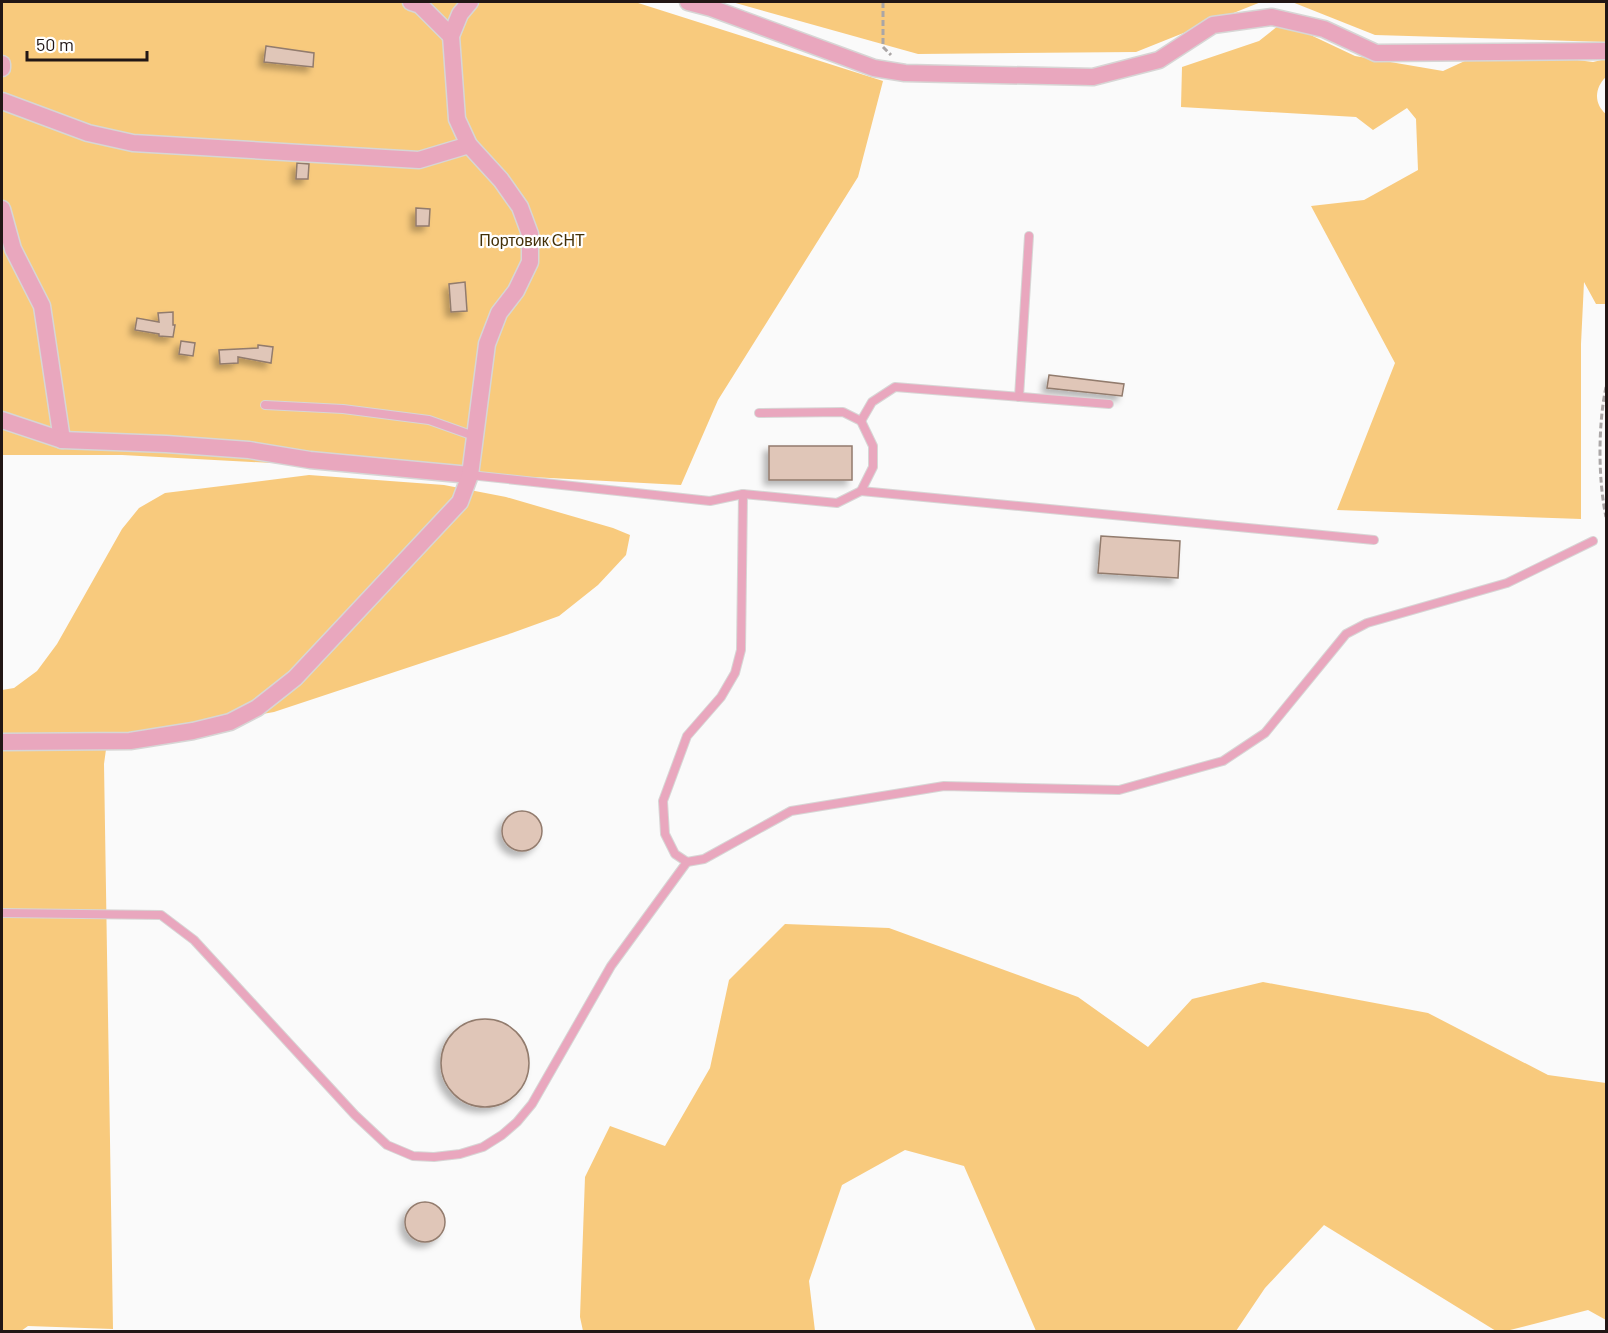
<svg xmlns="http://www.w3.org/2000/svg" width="1608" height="1333" font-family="Barlow,sans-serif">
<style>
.green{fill:#f8ca7d}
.building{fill:#e0c6b8;stroke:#927b6d;stroke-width:1.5;filter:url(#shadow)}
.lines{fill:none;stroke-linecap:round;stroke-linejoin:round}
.service-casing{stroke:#d7d6d5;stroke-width:10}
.minor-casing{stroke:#d7d6d5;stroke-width:19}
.path{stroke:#aaa6a6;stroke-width:3;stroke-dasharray:6 3;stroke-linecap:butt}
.service{stroke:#e9a7be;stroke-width:8}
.minor{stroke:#e9a7be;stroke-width:16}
.labels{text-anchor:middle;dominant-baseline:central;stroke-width:4.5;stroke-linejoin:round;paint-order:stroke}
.park-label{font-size:16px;fill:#443007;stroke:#fff}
</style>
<defs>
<filter id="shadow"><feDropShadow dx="-5" dy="5" stdDeviation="3" flood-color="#0004"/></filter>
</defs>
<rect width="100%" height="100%" fill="#fafafa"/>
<g class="green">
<polygon points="2,2 635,2 883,81 858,177 718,400 681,485 122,455 2,455"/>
<polygon points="732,2 1261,2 1136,52 918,54"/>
<polygon points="1292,2 1606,2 1606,42 1375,35"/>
<path d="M1283,22l72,34 88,15 24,-11 102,-1 24,3 13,-3v18c-12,11 -12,27 0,37v190h-10l-12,-22 -3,62v175l-244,-9 58,-147 -84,-157 53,-6 54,-30 -2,-51 -9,-11 -34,22 -17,-13 -175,-10 1,-40 77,-26z"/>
<polygon points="309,475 444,485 506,497 613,528 630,535 626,555 598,585 559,616 512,633 274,712 107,742 104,764 113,1329 28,1326 21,1331 2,1332 2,690 14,688 37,671 57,644 122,529 139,508 165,493"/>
<polygon points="785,924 889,928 1078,997 1148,1047 1192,999 1263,982 1428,1013 1548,1075 1606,1083 1606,1320 1588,1310 1506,1331 1496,1331 1324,1225 1265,1288 1236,1331 1036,1331 964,1166 905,1150 842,1185 809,1281 815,1331 583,1331 580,1317 585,1177 610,1126 665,1146 710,1068 729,980"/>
</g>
<g class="building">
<polygon points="266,46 314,53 313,67 264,62"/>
<polygon points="297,163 309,164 308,179 296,179"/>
<polygon points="416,208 430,209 429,226 416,226"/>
<polygon points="465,282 467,311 451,312 449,284"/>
<polygon points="173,312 173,325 175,325 173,337 159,336 159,334 135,330 137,318 159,322 158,313"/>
<polygon points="181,341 195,343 193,356 179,354"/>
<polygon points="258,345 273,347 271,363 238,357 238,363 220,364 219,350 258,348"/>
<polygon points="1049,375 1124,384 1122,396 1047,388"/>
<rect x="769" y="446" width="83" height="34"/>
<polygon points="1101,536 1180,541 1178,578 1098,573"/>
<circle cx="522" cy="831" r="20"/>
<circle cx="485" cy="1063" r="44"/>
<circle cx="425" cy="1222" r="20"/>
</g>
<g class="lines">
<g class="service-casing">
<g id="service">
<polyline points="1019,397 1029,236"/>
<polyline points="265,405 343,409 429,420 474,436"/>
<polyline points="861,421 872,402 895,387 1109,404"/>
<polyline points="470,475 710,501 743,494 837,503 861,491 873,467 873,446 861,421 843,412 759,413"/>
<polyline points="861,491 1374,540"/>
<polyline points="743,494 741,650 735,673 721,697 687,736 663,801 665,834 675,854 687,862 704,859 791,811 944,786 1119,790 1223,761 1265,733 1346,634 1367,623 1507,583 1593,541"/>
<polyline points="2,913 161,915 194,940 355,1115 387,1145 413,1156 434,1157 460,1154 483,1147 502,1135 517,1122 532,1104 611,966 687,862"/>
</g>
</g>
<g class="minor-casing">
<g id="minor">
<polyline points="411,2 420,5 451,36"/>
<polyline points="688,2 711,8 874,68 905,73 1093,77 1159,60 1213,25 1272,17 1324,29 1376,53 1606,51"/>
<polyline points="2,68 2,64"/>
<polyline points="2,101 88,133 133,143 419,160 469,145"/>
<polyline points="2,209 13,249 42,306 62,440"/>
<polyline points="2,420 62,440 166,444 249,450 310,460 470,475"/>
<polyline points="2,742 130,741 193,731 230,722 257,708 295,678 460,502 470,475 487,344 499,313 516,291 530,262 530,234 520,207 501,180 469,145 457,119 451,36 460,14 470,2"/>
</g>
</g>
<g class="path">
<polyline points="883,2 883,47 891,55"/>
<path d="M1606,387c-8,38 -8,92 0,130"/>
</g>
<use href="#service" class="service"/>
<use href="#minor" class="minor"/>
</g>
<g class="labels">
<g class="park-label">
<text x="532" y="239">Портовик СНТ</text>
</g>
</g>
<rect width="1608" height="1333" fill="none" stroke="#211615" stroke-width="6"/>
<path d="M27 51v9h120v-9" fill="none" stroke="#211615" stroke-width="3"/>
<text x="36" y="51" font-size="18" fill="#211615" stroke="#ffffff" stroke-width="4.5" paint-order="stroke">50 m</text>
</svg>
